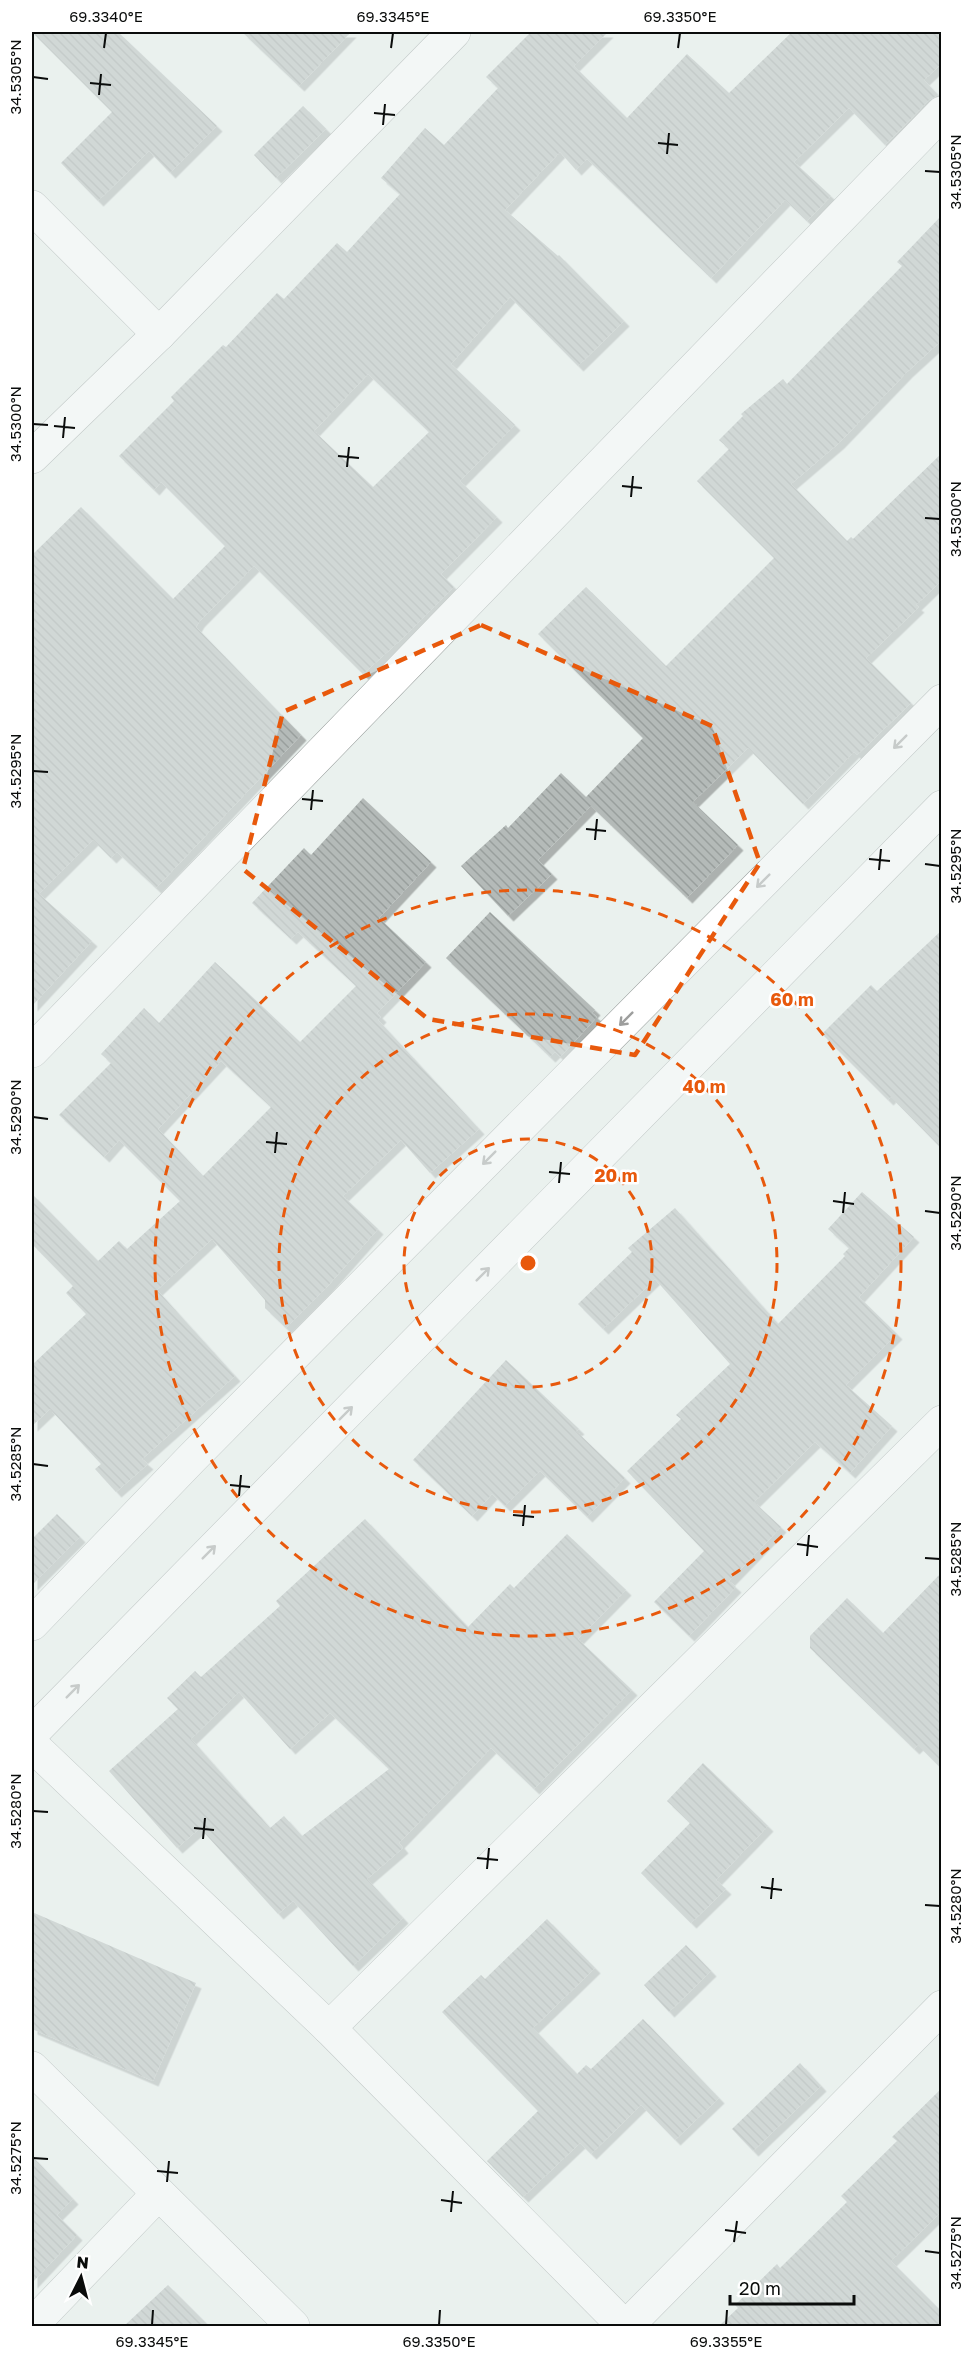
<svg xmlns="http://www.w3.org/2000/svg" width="973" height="2358" font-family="'Golos Text',sans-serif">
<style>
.building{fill:url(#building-back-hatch);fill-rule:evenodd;filter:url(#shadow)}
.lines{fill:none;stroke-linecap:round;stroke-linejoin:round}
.minor-casing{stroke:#959b99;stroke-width:34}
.minor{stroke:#fff;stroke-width:33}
.oneway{stroke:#9d9e9d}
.marked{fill:none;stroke:#e8590c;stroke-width:4.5;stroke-dasharray:12 8;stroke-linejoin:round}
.ticks{fill:none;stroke:#0a0c0b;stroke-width:2}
.ring{fill:none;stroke:#e8590c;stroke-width:3;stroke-dasharray:10 8}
.centre{fill:#e8590c;stroke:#fff;stroke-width:3}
.ring-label{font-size:18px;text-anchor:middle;font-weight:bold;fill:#e8590c;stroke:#fff;stroke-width:5;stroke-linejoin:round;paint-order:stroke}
.neatline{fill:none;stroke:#0a0c0b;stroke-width:2}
.ticks-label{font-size:15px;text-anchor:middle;fill:#0a0c0b}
</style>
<defs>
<pattern id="building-back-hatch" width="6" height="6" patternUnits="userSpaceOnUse" patternTransform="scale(1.5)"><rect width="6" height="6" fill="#b4bab8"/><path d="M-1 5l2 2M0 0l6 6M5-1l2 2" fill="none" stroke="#999f9d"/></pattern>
<filter id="shadow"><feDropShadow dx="5.5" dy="5.5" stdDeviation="0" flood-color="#0004"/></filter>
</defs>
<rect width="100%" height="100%" fill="#eaf1ee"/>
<g class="building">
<polygon points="32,32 118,32 217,126 170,173 149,151 98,201 61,163 112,112"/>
<polygon points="242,32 351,32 299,86"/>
<path d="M531,32h77l-34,34 53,52 60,-64 42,39 63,-61h150v31l-18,17 14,15 -9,5 -44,45 -36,-37 -55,54 37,34 -24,25 -22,-21 -74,78 -124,-119 -11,11 -16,-18 -55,58 53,46 1,-1 65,66 -46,45 -68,-69 -59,67 64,61 -55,56 37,36 -56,57 13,13 -49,49 -42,38 -109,-108 -55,56 -3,5 105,108 -145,153 -39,-36 -6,6 -18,-18 -54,54 53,47 -60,65v-451l49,-48 92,92 52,-53 -64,-64 -7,8 -35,-34 55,-55 -3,-4 52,-52 3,2 51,-54 7,6 53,-56 10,9 53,-58 -19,-16 44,-50 19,17 54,-57 -12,-11zM368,374l61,58 -56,55 -59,-56z"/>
<polygon points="303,106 326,129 276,178 254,155"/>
<polygon points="942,215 942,340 907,372 839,443 791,484 847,541 851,537 853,539 942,453 942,580 916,605 919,607 866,658 911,703 857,755 854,752 803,804 748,748 693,802 738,845 687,898 591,806 538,860 552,874 508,916 461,866 506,825 508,828 561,773 586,797 643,738 538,634 586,587 666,666 774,558 697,481 729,449 719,440 743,416 741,414 783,379 787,384 902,266 897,262"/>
<path d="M363,798l68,64 -52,56 47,44 -49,51 4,4 -3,3 101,109 -49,44 -29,-33 -58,56 35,33 -52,59 -40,40 -21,-20v-8l-53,-61 -55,51 78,86 -93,83 6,5 -32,28 -21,-23 6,-5 -51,-55 -18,17v-61l54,-51 -20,-21 7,-7 -41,-42v-50l66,67 21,-20 8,8 53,-48 -61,-61 -15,17 -45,-42 52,-52 -10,-9 43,-46 15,15 56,-61 85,80 56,-56 -58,-54 -7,7 -39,-36 52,-55 7,7zM221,1061l50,46 -68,69 -45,-47z"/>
<polygon points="490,912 595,1010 592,1013 597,1017 560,1057 555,1052 550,1057 446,958"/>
<polygon points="942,930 942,1149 891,1097 888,1100 822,1034 871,985 877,991"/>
<polygon points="862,1192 914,1237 859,1297 897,1334 846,1385 892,1426 850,1473 815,1442 754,1502 781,1527 729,1581 736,1587 689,1636 654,1602 704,1551 627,1471 681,1419 676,1415 730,1364 655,1279 603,1329 578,1304 632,1252 628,1248 675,1208 778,1324 845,1256 843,1254 849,1248 828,1229"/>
<polygon points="506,1360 579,1429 576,1431 625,1478 587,1517 540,1471 505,1506 492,1494 472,1516 413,1460"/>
<polygon points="57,1514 80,1537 32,1585 32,1539"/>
<path d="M365,1519l103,108 42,-43 4,4 53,-54 59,56 -48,49 54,51 -98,99 -43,-41 -92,95 4,5 -36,31 36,39 -50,48 -60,-65 -15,13 -78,-86 -23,20 -68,-77 69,-62 -11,-11 28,-27 6,6 79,-71 -4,-5zM239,1692l51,57 40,-36 59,56 -87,67 -18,-20 -14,12 -79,-89z"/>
<polygon points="942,1572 942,1769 918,1745 914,1749 810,1648 810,1636 847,1598 883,1633"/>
<polygon points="703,1763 768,1826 716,1880 726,1889 691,1923 641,1873 690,1823 667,1801"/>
<polygon points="32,1912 196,1983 153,2081 32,2029"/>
<polygon points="547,1919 595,1968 533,2028 577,2074 586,2065 591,2069 643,2019 719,2098 675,2140 641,2105 591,2154 580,2143 523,2197 487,2161 538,2111 442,2012 481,1975 485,1979"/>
<polygon points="686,1945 711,1971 669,2012 644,1985"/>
<polygon points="800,2063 821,2086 753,2151 732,2129"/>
<polygon points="942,2088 942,2211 891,2261 942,2312 942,2326 719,2326 738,2308 735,2305 777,2264 780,2268 847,2202 841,2196 897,2141 892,2137"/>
<polygon points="32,2156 73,2199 57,2215 77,2235 32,2283"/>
<polygon points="168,2285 209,2326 124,2326"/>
</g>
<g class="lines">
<g class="minor-casing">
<g id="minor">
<polyline points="32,207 159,334"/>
<polyline points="32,457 159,334 454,32"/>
<polyline points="32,1051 942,113"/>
<polyline points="32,1624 191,1459 942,701"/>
<polyline points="32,1733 942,807"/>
<polyline points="32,1745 329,2028 624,2326"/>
<polyline points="329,2028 942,1422"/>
<polyline points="32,2068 293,2326"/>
<polyline points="32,2325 158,2194"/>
<polyline points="627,2326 942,2007"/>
</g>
</g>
<use href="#minor" class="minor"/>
</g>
<defs><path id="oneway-shaft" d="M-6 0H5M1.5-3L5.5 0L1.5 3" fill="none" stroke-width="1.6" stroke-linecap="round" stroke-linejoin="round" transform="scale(1.5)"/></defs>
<g class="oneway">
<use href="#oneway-shaft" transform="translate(900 742) rotate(135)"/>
<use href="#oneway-shaft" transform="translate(763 881) rotate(135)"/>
<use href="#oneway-shaft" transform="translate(626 1019) rotate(135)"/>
<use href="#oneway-shaft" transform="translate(489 1158) rotate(135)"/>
<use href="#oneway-shaft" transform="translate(483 1274) rotate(-45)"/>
<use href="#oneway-shaft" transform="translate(346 1413) rotate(-45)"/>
<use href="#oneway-shaft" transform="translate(209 1552) rotate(-45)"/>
<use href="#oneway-shaft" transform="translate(73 1691) rotate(-45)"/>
</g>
<path d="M0 0H973V2358H0ZM481,625l231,101 48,137 -125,192 -207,-36 -185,-150 40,-157z" fill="#eaf1ee" fill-opacity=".55" fill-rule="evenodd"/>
<path class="marked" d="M481,625l231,101 48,137 -125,192 -207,-36 -185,-150 40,-157z"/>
<path class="ticks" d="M104,48l2,-15M391,48l2,-15M678,48l2,-15M33,77l15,2M90,83l21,2M99,95l2,-21M374,113l21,2M383,125l2,-21M658,143l20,2M667,154l2,-21M925,171l15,1M33,424l15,1M54,426l21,2M63,438l2,-21M338,456l21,2M347,467l2,-20M622,486l20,2M631,497l2,-21M925,518l15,1M33,771l15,1M302,799l21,2M311,810l2,-20M586,829l20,2M595,840l2,-21M869,859l21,2M925,864l15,2M879,870l2,-21M33,1117l15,2M266,1142l21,2M275,1153l2,-21M549,1172l21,2M559,1183l2,-21M833,1201l21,3M925,1211l15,2M843,1213l2,-21M33,1464l15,2M230,1485l20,2M239,1496l2,-21M513,1515l21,2M523,1526l2,-21M797,1544l21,3M807,1556l2,-21M925,1558l15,1M33,1811l15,1M194,1828l20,2M203,1839l2,-21M477,1858l21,2M487,1869l2,-21M761,1887l21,3M771,1899l2,-21M925,1905l15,1M33,2158l15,1M157,2171l21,2M167,2182l2,-21M441,2200l21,3M451,2212l2,-21M725,2230l21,3M734,2242l3,-21M925,2251l15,2M152,2325l1,-15M439,2325l1,-15M726,2325l1,-15"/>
<g class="ring">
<circle cx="528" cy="1263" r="124"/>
<circle cx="528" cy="1263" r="249"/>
<circle cx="528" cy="1263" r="373"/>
</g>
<circle cx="528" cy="1263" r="9" class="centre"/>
<g class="ring-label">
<text x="792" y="1006">60 m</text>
<text x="704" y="1093">40 m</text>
<text x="616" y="1182">20 m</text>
</g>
<rect width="973" height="2358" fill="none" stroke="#ffffff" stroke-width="66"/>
<g transform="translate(81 2277) rotate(6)" stroke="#ffffff" stroke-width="4.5" paint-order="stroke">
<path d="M0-4.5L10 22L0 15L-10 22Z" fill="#0a0c0b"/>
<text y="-9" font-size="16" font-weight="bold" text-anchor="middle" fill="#0a0c0b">N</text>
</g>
<path d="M730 2295v9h124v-9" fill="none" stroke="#0a0c0b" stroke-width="3"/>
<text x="739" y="2295" font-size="18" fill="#0a0c0b" stroke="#ffffff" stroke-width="4.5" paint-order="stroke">20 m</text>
<rect x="33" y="33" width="907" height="2292" class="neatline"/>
<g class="ticks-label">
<text x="106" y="22">69.3340°E</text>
<text x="393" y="22">69.3345°E</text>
<text x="680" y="22">69.3350°E</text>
<text transform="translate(16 77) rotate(-90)" y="5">34.5305°N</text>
<text transform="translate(956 172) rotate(-90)" y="5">34.5305°N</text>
<text transform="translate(16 424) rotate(-90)" y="5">34.5300°N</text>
<text transform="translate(956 519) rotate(-90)" y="5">34.5300°N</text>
<text transform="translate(16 771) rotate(-90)" y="5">34.5295°N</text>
<text transform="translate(956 866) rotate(-90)" y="5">34.5295°N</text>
<text transform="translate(16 1117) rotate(-90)" y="5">34.5290°N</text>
<text transform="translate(956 1213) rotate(-90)" y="5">34.5290°N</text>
<text transform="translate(16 1464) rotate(-90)" y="5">34.5285°N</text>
<text transform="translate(956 1559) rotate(-90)" y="5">34.5285°N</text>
<text transform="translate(16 1811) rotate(-90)" y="5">34.5280°N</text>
<text transform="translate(956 1906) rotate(-90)" y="5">34.5280°N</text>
<text transform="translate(16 2158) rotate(-90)" y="5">34.5275°N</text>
<text transform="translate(956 2253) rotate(-90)" y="5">34.5275°N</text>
<text x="152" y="2347">69.3345°E</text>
<text x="439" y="2347">69.3350°E</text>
<text x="726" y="2347">69.3355°E</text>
</g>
</svg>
